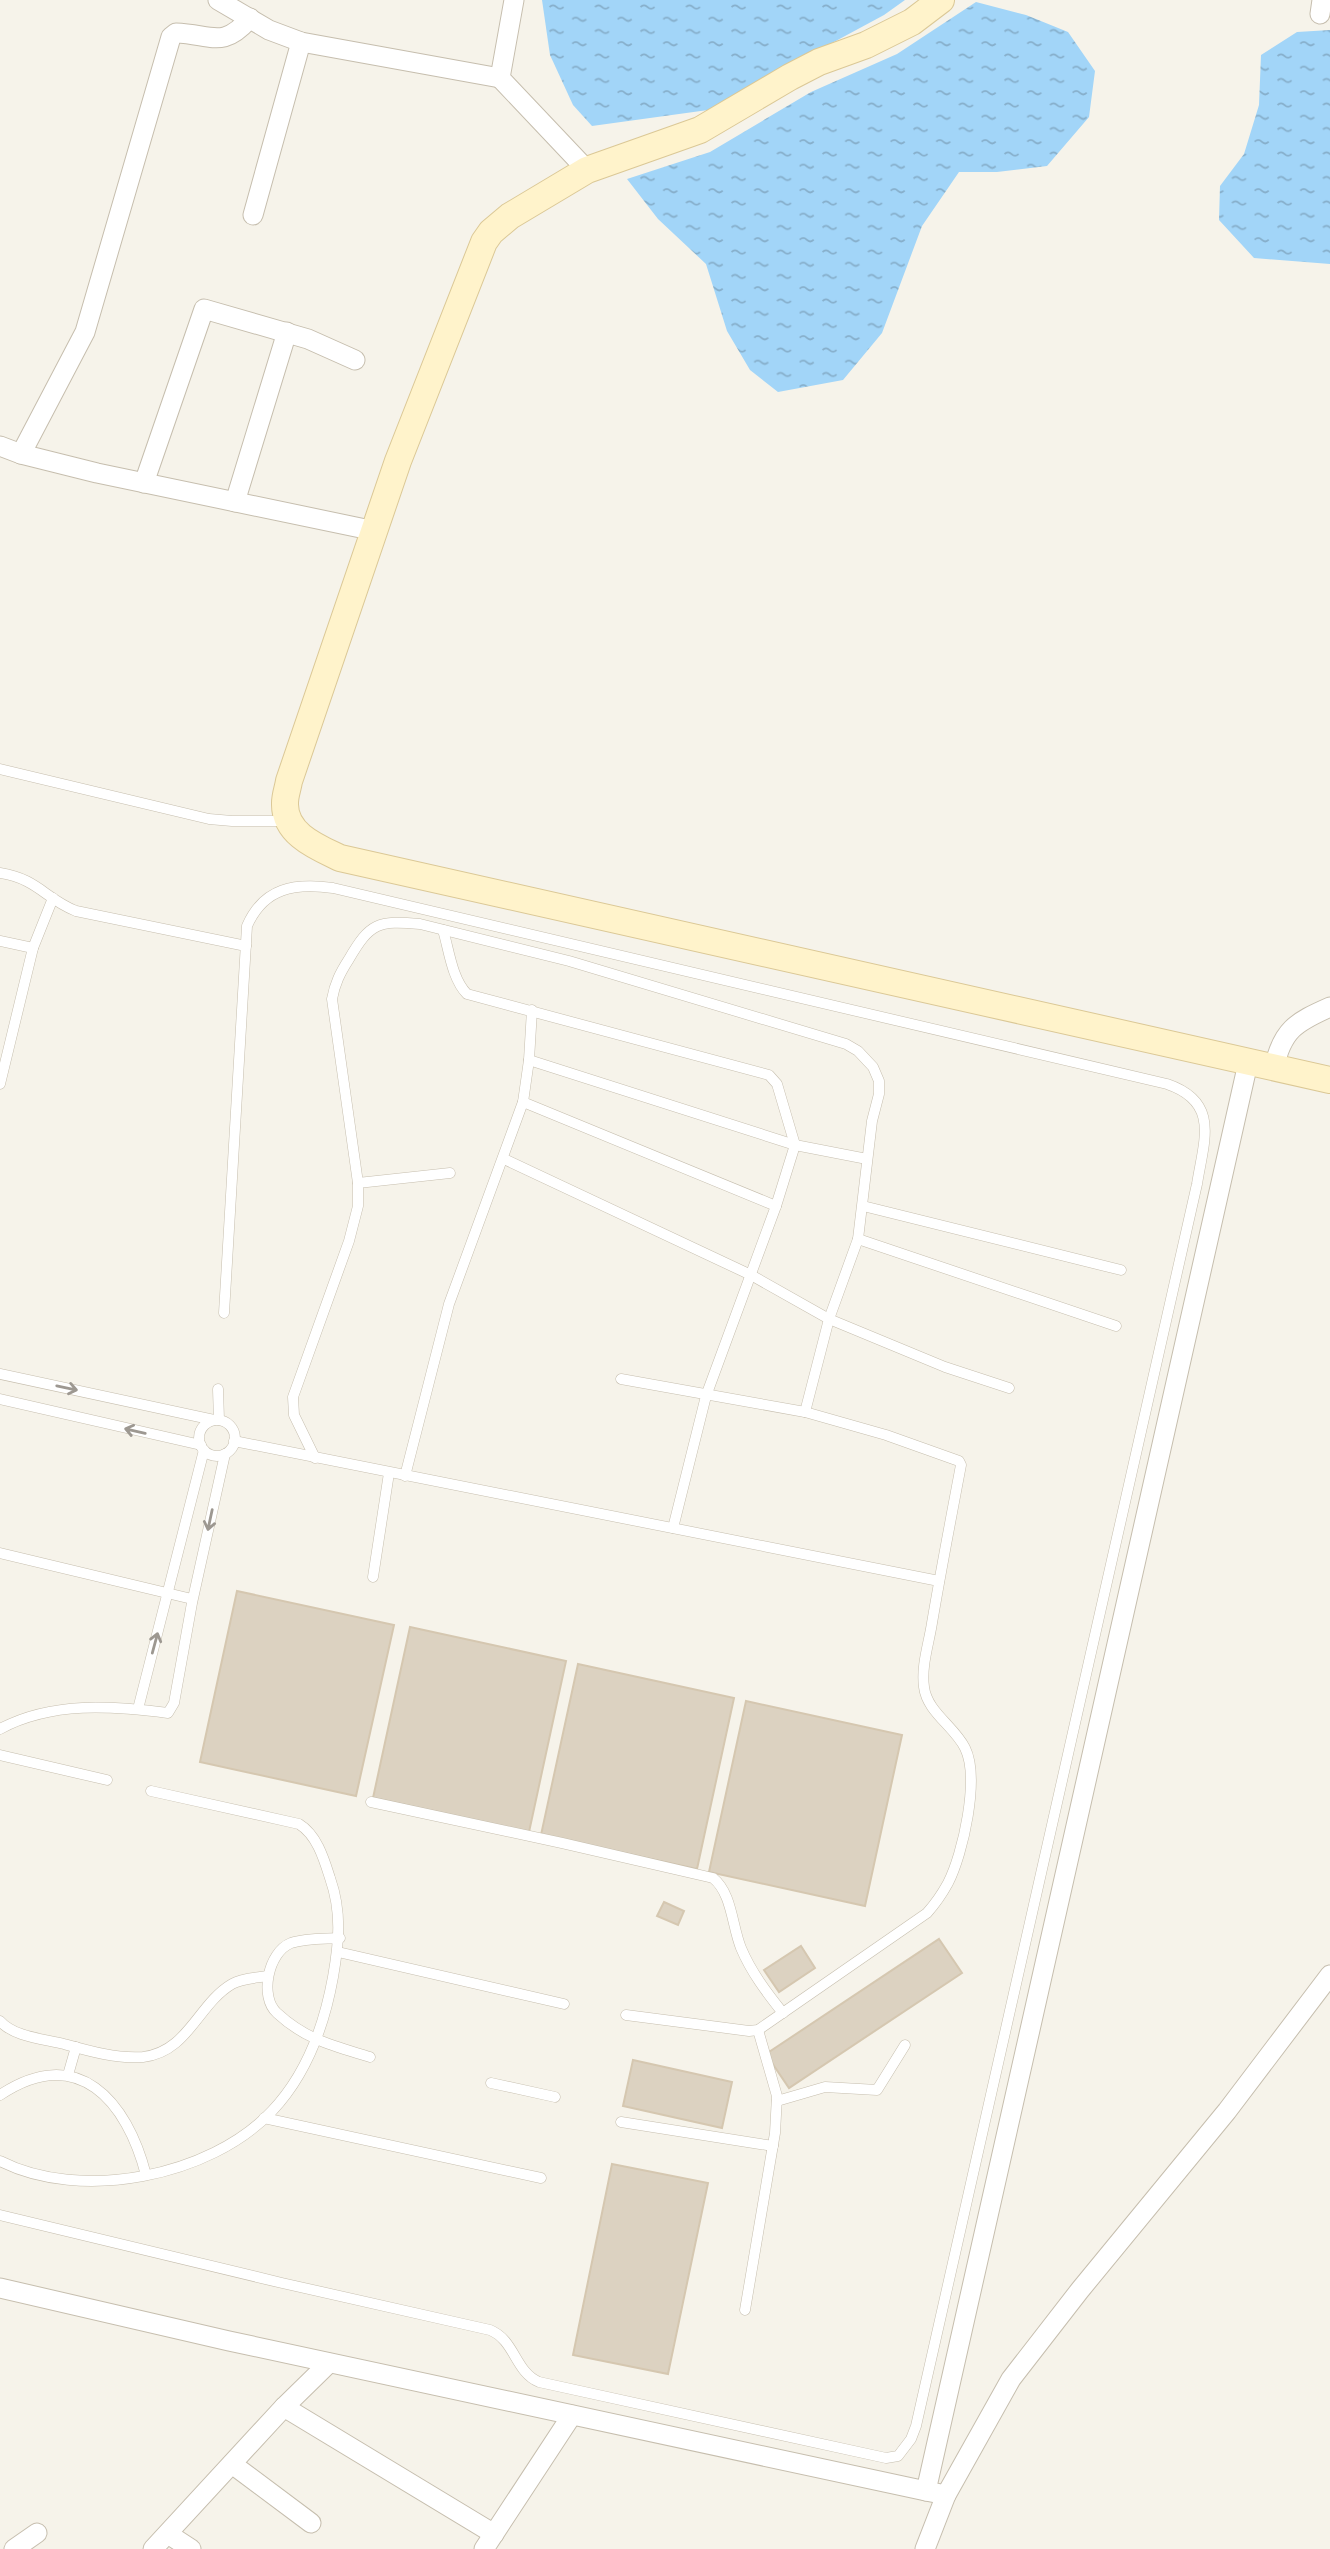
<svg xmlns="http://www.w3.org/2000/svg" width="1330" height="2549" font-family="'Exo 2',sans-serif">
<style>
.water{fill:url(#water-ripples)}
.building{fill:#dcd2c1;stroke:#d5c7b0;stroke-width:2}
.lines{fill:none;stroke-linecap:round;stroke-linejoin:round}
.lane-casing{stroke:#c6beae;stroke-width:11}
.street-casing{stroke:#c6beae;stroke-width:21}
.secondary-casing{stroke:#dbc896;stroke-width:28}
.lane{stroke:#fff;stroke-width:10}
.street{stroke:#fff;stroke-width:19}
.secondary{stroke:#fff3cb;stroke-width:26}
.oneway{stroke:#9d9891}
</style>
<defs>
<pattern id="water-ripples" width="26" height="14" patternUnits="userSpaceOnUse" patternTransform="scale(1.75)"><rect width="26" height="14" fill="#a2d5f8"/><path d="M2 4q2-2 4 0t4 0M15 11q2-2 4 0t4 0" fill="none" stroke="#86aeca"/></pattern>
</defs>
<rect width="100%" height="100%" fill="#f6f3ea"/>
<g class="water">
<polygon points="542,0 905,0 884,15 708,110 592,126 573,105 550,55"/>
<polygon points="976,2 1026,15 1068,32 1095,71 1089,117 1047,166 997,172 959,172 922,226 882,333 843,380 778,392 750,370 727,331 706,264 658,219 627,179 710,152 811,92 897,54"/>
<polygon points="1330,30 1330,264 1254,258 1219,220 1220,186 1244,154 1259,105 1261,55 1297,32"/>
</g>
<g class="building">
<polygon points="237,1591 394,1625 356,1796 200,1762"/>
<polygon points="410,1627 566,1661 529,1832 373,1798"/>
<polygon points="578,1664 734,1698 697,1869 541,1835"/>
<polygon points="746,1701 902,1735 865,1906 709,1872"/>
<polygon points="664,1902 684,1911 678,1925 657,1916"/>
<polygon points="939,1939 962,1973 789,2088 766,2054"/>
<polygon points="801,1946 815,1968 779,1992 764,1970"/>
<polygon points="633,2060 732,2082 722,2128 623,2106"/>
<polygon points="612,2164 708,2183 668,2374 573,2355"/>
</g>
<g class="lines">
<g class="lane-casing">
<g id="lane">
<polyline points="0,769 209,819 232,821 288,821"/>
<path d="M0,873c38,6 44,25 76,38l170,35"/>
<path d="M443,930c6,20 9,49 24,64l302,81 8,9 18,61 -19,61 -70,190 -33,132"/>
<polyline points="0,941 33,948"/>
<polyline points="529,1060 795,1145 867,1159"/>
<polyline points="0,1084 33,948 53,898"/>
<polyline points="523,1102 776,1206"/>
<polyline points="504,1159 751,1275 829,1319 945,1367 1009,1388"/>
<polyline points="358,1183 450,1173"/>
<polyline points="863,1206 1121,1270"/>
<polyline points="858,1239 1116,1326"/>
<polyline points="0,1374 214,1420"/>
<path d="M621,1379l184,33 81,23 73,26 2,4c-10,53 -20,105 -29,158 -3,20 -11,43 -8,64 3,25 30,39 41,61 15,30 -2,106 -17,135 -6,11 -13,21 -21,30l-169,117 -9,1 -123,-16"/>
<polyline points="218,1389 219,1420"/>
<polyline points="0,1399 201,1445"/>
<circle cx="217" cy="1438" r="18"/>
<polyline points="234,1441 939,1581"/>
<path d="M315,1458l-21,-43 -1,-18 56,-156 9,-35v-23l-26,-184c3,-16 8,-26 17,-40 21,-36 29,-39 71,-35l149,37 277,83 12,7 15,16 6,14v13l-7,27 -14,118 -29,80 -24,93"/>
<polyline points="405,1476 449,1304 523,1102 529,1060 532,1010"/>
<polyline points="0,1553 192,1599"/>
<polyline points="373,1577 389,1473"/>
<polyline points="138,1709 204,1450"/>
<path d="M0,1729c52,-28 112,-23 168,-16l6,-10 18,-100 33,-149"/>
<polyline points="0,1755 107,1780"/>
<path d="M371,1802l191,41 151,35c19,15 19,48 28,70 10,24 26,45 42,65"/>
<path d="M340,1938c-16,1 -34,0 -49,5 -23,9 -32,54 -14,70 29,27 57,33 93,44"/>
<polyline points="338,1952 564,2004"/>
<path d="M0,2021c14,16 44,18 64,23 25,7 53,15 79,13 45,-5 55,-53 89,-73 10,-6 24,-6 36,-8"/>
<polyline points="68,2075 76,2047"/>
<polyline points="491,2083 555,2097"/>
<path d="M0,2095c78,-52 127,6 146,80"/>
<polyline points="777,2101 825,2087 877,2090 905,2045"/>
<polyline points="264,2118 541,2178"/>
<polyline points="621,2122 773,2146"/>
<path d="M0,2161c80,41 210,16 272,-50 35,-37 52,-84 61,-134 6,-34 9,-65 -3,-99 -6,-19 -13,-43 -31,-54l-148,-33"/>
<path d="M0,2215l282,68 208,47c25,10 25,42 49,52l347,76 12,-2 13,-17 5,-13 281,-1242c7,-44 23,-82 -30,-100l-834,-196c-38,-5 -69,-1 -86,38l-23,387"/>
<polyline points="745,2310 775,2133 777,2096 758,2030"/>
</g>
</g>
<g class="street-casing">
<g id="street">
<polyline points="218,0 269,30 301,42 500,78"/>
<polyline points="514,0 500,78 587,170"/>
<polyline points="1320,14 1322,0"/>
<polyline points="253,215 301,42"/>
<polyline points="0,446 21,454 97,473 375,531"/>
<path d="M21,454l64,-122 86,-295 5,-4c35,1 47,17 74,-15"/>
<polyline points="144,483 204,309 308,339 355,360"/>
<polyline points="235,502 287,332"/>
<path d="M1274,1068c8,-38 22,-46 56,-61"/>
<polyline points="0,2288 229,2341 926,2491 1248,1063"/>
<polyline points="284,2407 494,2534"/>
<polyline points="232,2464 311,2523"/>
<polyline points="926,2491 946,2495 1011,2379 1080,2290 1227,2111 1330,1975"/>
<polyline points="168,2534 191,2549"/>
<polyline points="14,2549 37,2533"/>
<polyline points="153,2549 284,2407 329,2363"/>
<polyline points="484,2549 572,2415"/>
<polyline points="925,2549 946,2495"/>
</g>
</g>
<g class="secondary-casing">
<path id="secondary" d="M941,0l-29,22 -46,23 -47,17 -29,15 -90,53 -113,40 -77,46 -19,16 -7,10 -86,219 -109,320c-1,7 -4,14 -4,22 -1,31 32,44 55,55l990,222"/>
</g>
<use href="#lane" class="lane"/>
<use href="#street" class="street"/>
<use href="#secondary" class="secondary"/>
</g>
<defs><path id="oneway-shaft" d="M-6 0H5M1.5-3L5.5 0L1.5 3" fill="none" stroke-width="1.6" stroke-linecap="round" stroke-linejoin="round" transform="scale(1.75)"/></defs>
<g class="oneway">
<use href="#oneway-shaft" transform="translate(67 1388) rotate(12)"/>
<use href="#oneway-shaft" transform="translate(135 1431) rotate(-167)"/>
<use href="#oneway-shaft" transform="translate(210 1520) rotate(102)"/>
<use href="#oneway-shaft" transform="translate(155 1643) rotate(-75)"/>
</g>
</svg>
